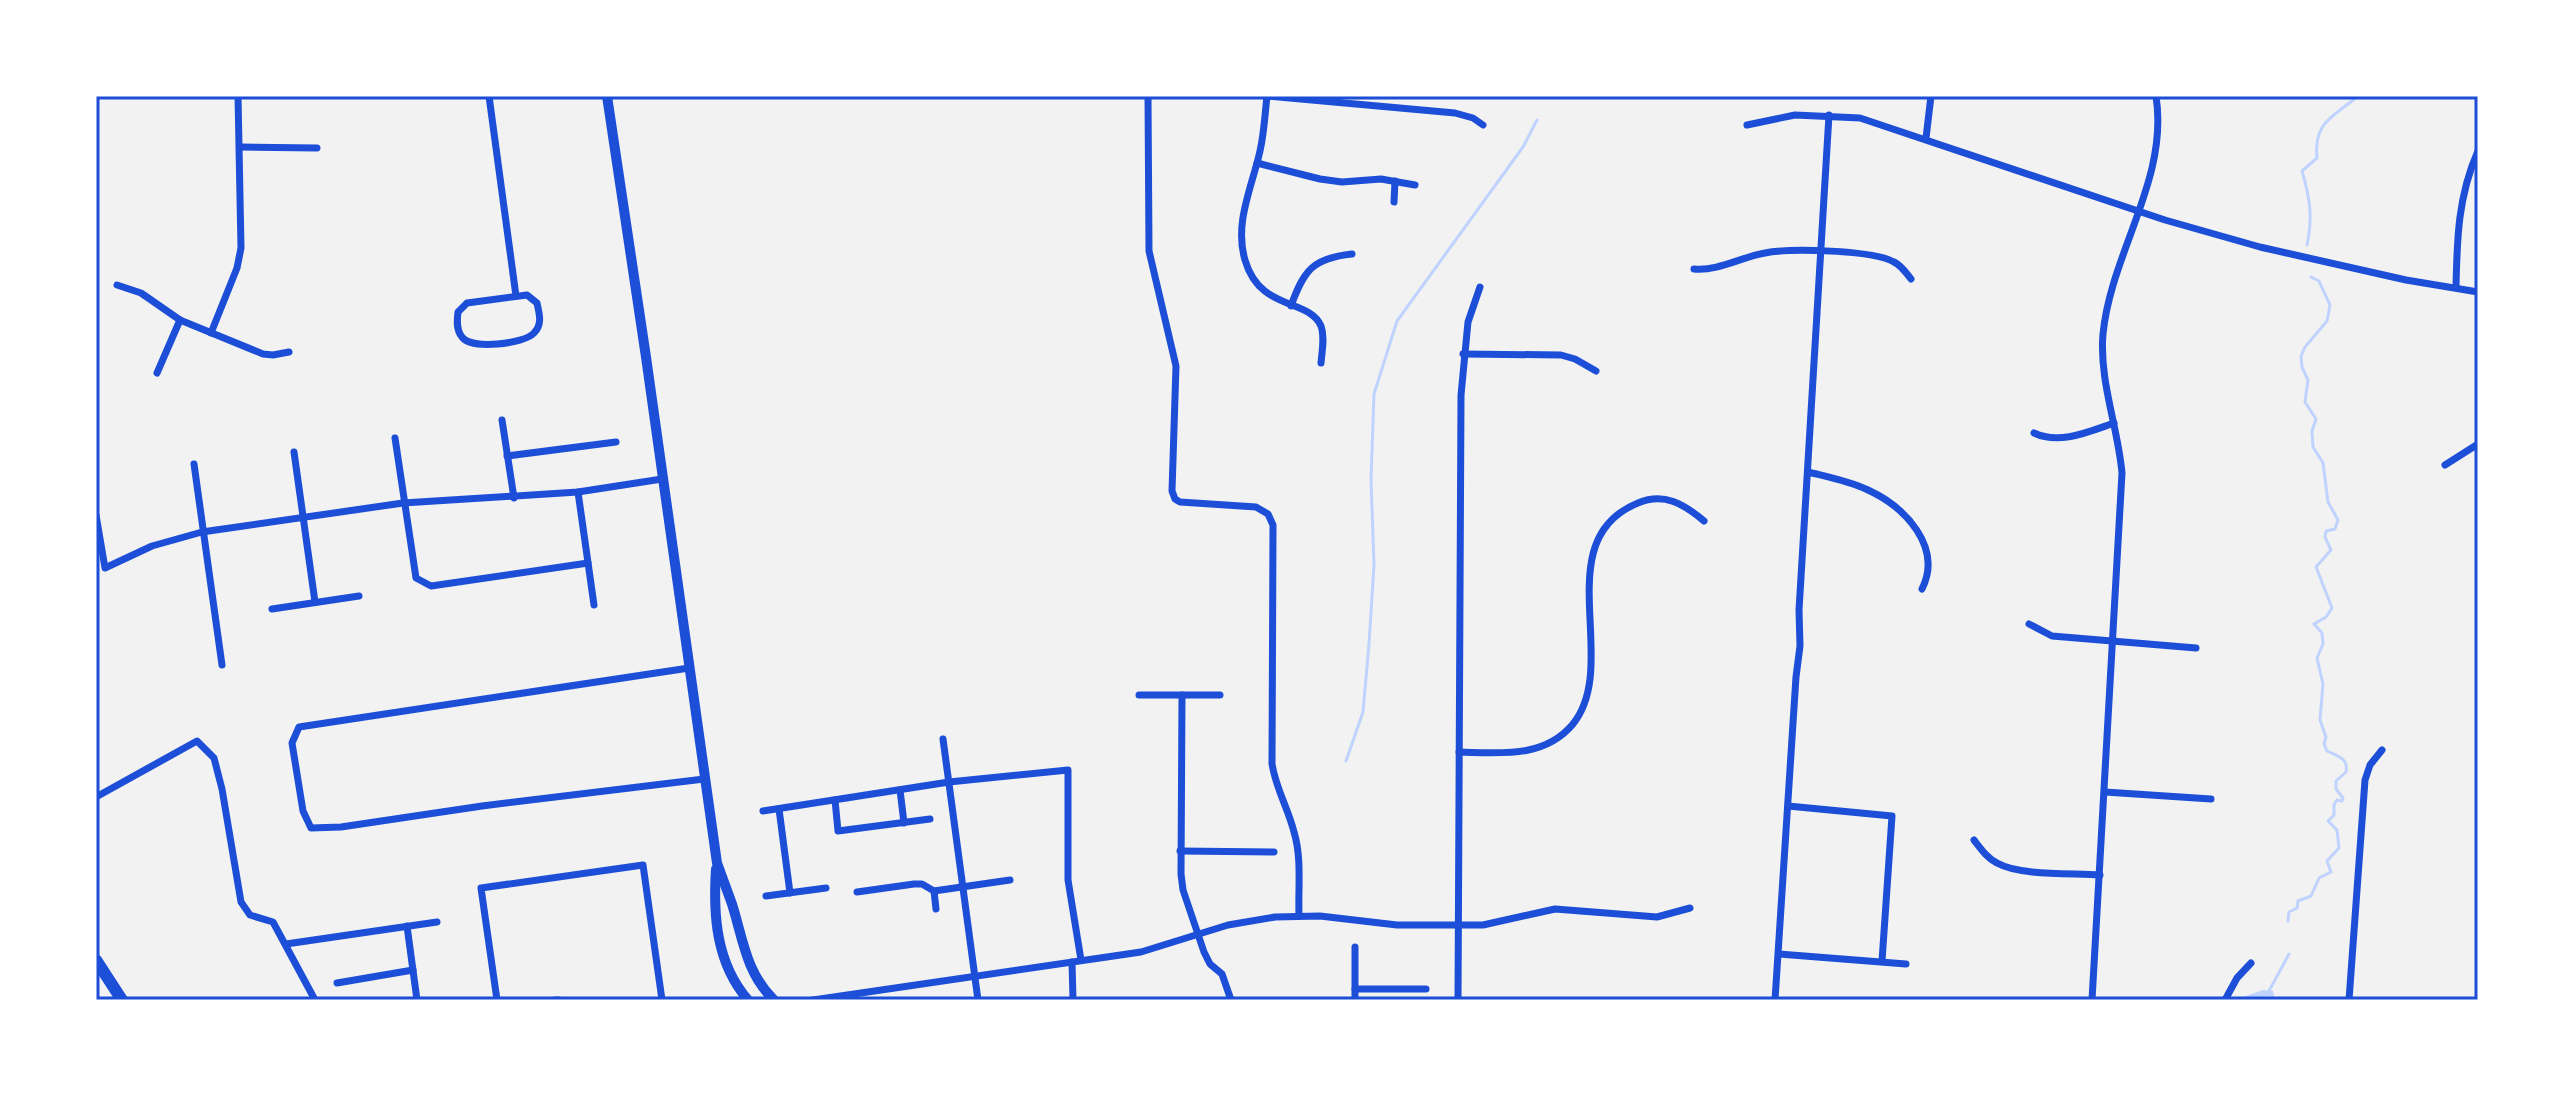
<svg xmlns="http://www.w3.org/2000/svg" width="2574" height="1096" font-family="Poppins,sans-serif">
<style>
.water{fill:#bfd3fe}
.lines{fill:none;stroke-linecap:round;stroke-linejoin:round}
.stream{stroke:#bfd3fe;stroke-width:3}
.minor{stroke:#1d4ed8;stroke-width:7}
.primary{stroke:#1d4ed8;stroke-width:10}
.motorway{stroke:#1d4ed8;stroke-width:12}
.neatline{fill:none;stroke:#1d4ed8;stroke-width:3}
</style>
<rect width="100%" height="100%" fill="#f2f2f2"/>
<polygon class="water" points="2263,990 2273,991 2275,1000 2242,1000 2243,997"/>
<g class="lines">
<g class="stream">
<path d="M2307,245c6,-28 3,-47 -5,-74l15,-13c-4,-37 18,-42 41,-62"/>
<polyline points="1346,761 1363,712 1369,644 1374,565 1371,479 1374,394 1397,321 1523,147 1537,120"/>
<path d="M2288,921l1,-9 8,-4 1,-7 13,-5 8,-18 12,-6 -4,-11 12,-13 -2,-18 -9,-9 6,-6v-10l3,-5 5,1 1,-3 -7,-9v-8l10,-9c3,-14 -9,-16 -19,-21l-3,-7 2,-7 -6,-17 3,-36 -6,-26 6,-14 -1,-11 -8,-9 12,-7 6,-9 -16,-41 15,-17 -6,-13 1,-6 9,-2 3,-9 -10,-18 -5,-39 -10,-16 -1,-16 4,-12 -11,-17 3,-22 -6,-13 -1,-11 4,-9 22,-26 3,-16 -11,-24 -8,-4"/>
<polyline points="2269,991 2289,954"/>
</g>
<g class="minor">
<polyline points="489,96 516,296"/>
<path d="M1148,96l1,155 27,115 -4,125 3,8 5,3 76,5 12,7 5,11 -1,239c4,25 16,44 22,68 8,26 4,56 5,83"/>
<polyline points="1266,96 1455,113 1473,118 1483,125"/>
<path d="M1267,96c-2,18 -3,38 -7,55 -8,36 -26,72 -15,109 15,52 64,38 76,66 4,11 1,25 0,37"/>
<polyline points="1747,125 1795,115 1860,118 2165,220 2260,247 2406,280 2478,292"/>
<polyline points="1926,138 1931,96"/>
<polyline points="241,147 317,148"/>
<polyline points="1257,163 1320,179 1342,182 1381,179 1415,185"/>
<polyline points="1394,202 1395,181"/>
<path d="M1694,269c25,2 47,-12 71,-16 25,-5 108,-3 129,9 8,4 12,11 17,17"/>
<polyline points="117,285 141,293 180,320 263,354 273,355 289,352"/>
<path d="M2456,287c1,-48 2,-91 22,-136"/>
<path d="M527,295l10,8c2,10 6,21 -3,30 -10,11 -63,17 -72,4 -6,-7 -5,-17 -4,-25l9,-9z"/>
<path d="M1291,306c13,-36 22,-48 61,-52"/>
<polyline points="211,333 237,268 241,248 238,96"/>
<polyline points="1463,354 1561,355 1575,359 1596,371"/>
<polyline points="157,373 180,320"/>
<polyline points="502,420 514,498"/>
<path d="M2034,433c25,12 54,-1 80,-10"/>
<polyline points="395,438 416,578 431,586 588,563"/>
<polyline points="294,452 315,602"/>
<polyline points="507,456 616,442"/>
<polyline points="194,464 222,665"/>
<polyline points="2445,465 2478,444"/>
<path d="M1808,472c20,5 41,9 60,18 37,17 75,57 54,99"/>
<polyline points="578,492 594,605"/>
<polyline points="96,515 105,568 152,546 202,532 403,503 578,492 662,479"/>
<polyline points="272,609 359,596"/>
<polyline points="2029,624 2052,636 2196,648"/>
<polyline points="689,668 299,727 292,743 303,811 311,828 341,827 482,806 704,779"/>
<polyline points="1139,695 1220,695"/>
<polyline points="1182,695 1181,874 1183,890 1204,952 1210,964 1222,974 1231,1000"/>
<polyline points="943,739 978,1000"/>
<path d="M1459,752c40,1 85,7 114,-28 49,-61 -27,-184 65,-221 26,-11 46,1 66,18"/>
<polyline points="900,790 904,823"/>
<polyline points="2105,792 2211,799"/>
<polyline points="96,797 197,741 214,758 222,789 241,902 250,915 273,922 315,1000"/>
<polyline points="835,800 838,831 930,819"/>
<polyline points="1788,806 1892,816 1882,961"/>
<polyline points="779,809 790,893"/>
<polyline points="763,811 949,782 1068,770 1068,880 1081,960"/>
<path d="M1974,840c7,9 13,18 23,23 23,13 75,10 103,12"/>
<polyline points="1180,851 1274,852"/>
<polyline points="934,891 936,909"/>
<polyline points="857,892 914,884 922,884 934,891 1010,880"/>
<polyline points="766,896 826,888"/>
<polyline points="407,926 417,1000"/>
<polyline points="286,944 437,922"/>
<polyline points="1779,954 1906,964"/>
<polyline points="1072,962 1073,1000"/>
<polyline points="337,983 413,970"/>
<polyline points="1355,989 1426,989"/>
<polyline points="497,1000 481,888 643,865 662,1000"/>
<polyline points="555,1000 559,1000"/>
<polyline points="813,1000 1141,952 1228,925 1275,917 1320,916 1397,925 1483,925 1555,909 1657,917 1690,908"/>
<polyline points="1355,1000 1355,947"/>
<polyline points="1458,1000 1461,395 1468,322 1480,287"/>
<polyline points="1775,1000 1796,677 1800,646 1799,610 1829,115"/>
<path d="M2092,1000l30,-527c-4,-46 -23,-92 -19,-139 8,-82 66,-154 53,-238"/>
<polyline points="2225,1000 2237,978 2251,963"/>
<polyline points="2349,1000 2365,780 2370,765 2382,750"/>
</g>
<g class="primary">
<path d="M607,96l39,261 71,506c5,14 10,27 15,41 11,35 14,69 42,96"/>
<path d="M716,869c-3,46 0,94 32,131"/>
</g>
<polyline class="motorway" points="96,960 122,1000"/>
</g>
<rect width="2574" height="1096" fill="none" stroke="#ffffff" stroke-width="196"/>
<rect x="98" y="98" width="2378" height="900" class="neatline"/>
</svg>
